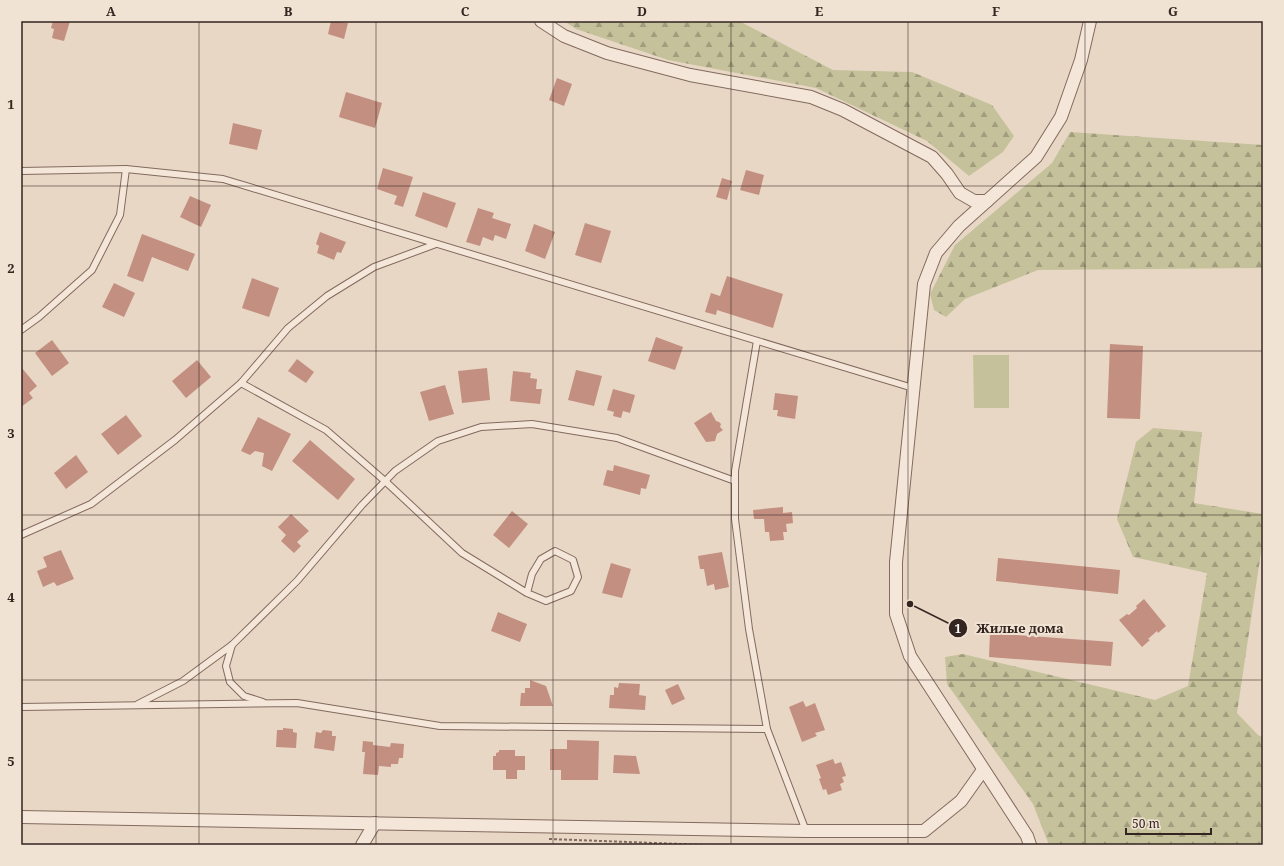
<svg xmlns="http://www.w3.org/2000/svg" width="1284" height="866" font-family="'Noto Serif',serif">
<style>
.forest{fill:url(#forest-firs)}
.garden{fill:#c5c29b}
.building{fill:#c28f80}
.lines{fill:none;stroke-linecap:round;stroke-linejoin:round}
.service-casing{stroke:#826a5e;stroke-width:8}
.minor-casing{stroke:#826a5e;stroke-width:14}
.path{stroke:#826a5e;stroke-width:2;stroke-dasharray:3 2;stroke-linecap:butt}
.service{stroke:#f4e6d8;stroke-width:6}
.minor{stroke:#f4e6d8;stroke-width:12}
.grid{fill:none;stroke:#342520;stroke-width:1;stroke-opacity:0.55}
.leader{fill:none;stroke:#342520;stroke-width:1.5}
.callout-dot{fill:#342520;stroke:#f1e3d4;stroke-width:1.5}
.mark-label{font-size:12px;text-anchor:middle;font-weight:bold;fill:#fff}
.callout-label{font-size:13px;text-anchor:middle;font-weight:bold;fill:#342520;stroke:#f1e3d4;stroke-width:4;stroke-linejoin:round;paint-order:stroke}
.neatline{fill:none;stroke:#342520;stroke-width:1.5}
.grid-label{font-size:13px;text-anchor:middle;font-weight:bold;fill:#342520}
</style>
<defs>
<pattern id="forest-firs" width="22" height="20" patternUnits="userSpaceOnUse"><rect width="22" height="20" fill="#c5c29b"/><path d="M5 1l3.5 6h-7zM16 11l3.5 6h-7z" fill="#a19d7e"/></pattern>
</defs>
<rect width="100%" height="100%" fill="#e9d7c6"/>
<g class="forest">
<polygon points="564,21 739,21 833,70 912,72 992,105 1014,136 1003,152 969,176 927,141 816,88 668,60 576,29"/>
<polygon points="1070,132 1263,145 1263,268 1038,270 965,299 946,317 934,310 930,294 955,245 1052,163"/>
<polygon points="1153,428 1202,432 1194,503 1263,514 1263,539 1237,713 1258,735 1263,737 1263,845 1049,845 1033,804 947,684 945,657 963,654 1155,700 1188,686 1207,573 1133,557 1117,519 1136,442"/>
</g>
<polygon class="garden" points="973,355 1009,355 1009,408 974,408"/>
<g class="building">
<polygon points="53,21 70,21 64,41 52,38 54,29 51,28"/>
<polygon points="331,21 348,23 344,39 328,34"/>
<polygon points="557,78 572,84 564,106 549,100"/>
<polygon points="346,92 382,103 375,128 339,117"/>
<polygon points="233,123 262,130 257,150 229,144"/>
<polygon points="383,168 413,177 403,207 394,204 397,196 377,189"/>
<polygon points="746,170 764,175 759,195 740,190"/>
<polygon points="722,178 732,181 727,200 716,197"/>
<polygon points="423,192 456,203 447,228 415,216"/>
<polygon points="190,196 211,205 201,227 180,217"/>
<polygon points="478,208 494,213 492,218 511,224 506,239 495,235 493,241 483,237 480,246 466,242"/>
<polygon points="585,223 611,231 601,263 575,255"/>
<polygon points="534,224 555,232 545,259 525,251"/>
<polygon points="320,232 346,242 341,253 337,252 334,260 317,253 319,246 316,244"/>
<polygon points="142,234 195,254 188,271 152,257 143,282 127,276"/>
<polygon points="727,276 783,294 773,328 717,310 716,315 705,312 711,293 720,296"/>
<polygon points="252,278 279,288 269,317 242,308"/>
<polygon points="114,283 135,293 124,317 102,307"/>
<polygon points="656,337 683,347 675,370 648,361"/>
<polygon points="52,340 69,363 52,376 35,353"/>
<polygon points="1110,344 1143,346 1140,419 1107,418"/>
<polygon points="297,359 314,372 306,383 288,371"/>
<polygon points="197,360 211,377 186,398 172,381"/>
<polygon points="21,367 37,386 29,393 33,398 21,407"/>
<polygon points="487,368 490,400 462,403 458,371"/>
<polygon points="576,370 602,376 594,406 568,400"/>
<polygon points="513,371 531,373 530,378 537,379 536,389 542,389 540,404 510,401"/>
<polygon points="445,385 454,414 429,421 420,392"/>
<polygon points="613,389 635,395 630,413 623,411 621,418 613,416 614,412 607,410"/>
<polygon points="775,393 798,396 795,419 777,416 778,410 773,410"/>
<polygon points="711,412 716,421 719,422 721,424 720,427 723,430 717,434 715,441 706,442 694,423"/>
<polygon points="126,415 142,436 118,455 101,434"/>
<polygon points="258,417 291,434 272,471 262,466 264,453 255,451 250,455 241,451"/>
<polygon points="310,440 355,479 338,500 292,461"/>
<polygon points="76,455 88,472 66,489 54,473"/>
<polygon points="614,465 650,475 646,489 641,488 640,495 603,485 607,470 613,471"/>
<polygon points="783,507 783,513 792,512 793,523 786,524 787,532 783,532 784,540 770,541 769,532 765,532 764,519 754,519 753,510"/>
<polygon points="512,511 528,524 509,548 493,535"/>
<polygon points="291,514 309,531 297,542 301,546 294,553 281,541 286,535 278,527"/>
<polygon points="61,550 74,579 57,586 54,582 43,587 37,571 47,567 43,557"/>
<polygon points="722,552 729,587 715,590 714,584 707,586 704,569 700,569 698,556"/>
<polygon points="998,558 1120,570 1118,594 996,581"/>
<polygon points="611,563 631,569 622,598 602,593"/>
<polygon points="1144,599 1166,626 1158,633 1157,631 1148,639 1150,640 1142,647 1119,620 1127,614 1129,615 1137,608 1136,606"/>
<polygon points="498,612 527,624 520,642 491,631"/>
<polygon points="990,633 1113,642 1111,666 989,657"/>
<polygon points="530,680 546,686 553,706 520,706 521,693 525,693 525,688 530,688"/>
<polygon points="619,683 640,684 639,695 646,696 645,710 609,708 610,695 614,695 614,687 618,688"/>
<polygon points="678,684 685,699 672,705 665,690"/>
<polygon points="803,701 806,707 815,703 825,730 815,733 817,736 802,742 789,707"/>
<polygon points="283,728 293,729 293,732 297,733 296,748 276,747 277,730 283,730"/>
<polygon points="323,730 332,731 332,736 336,736 334,751 314,748 316,732 321,733"/>
<polygon points="567,740 599,741 598,780 561,780 561,770 550,770 550,749 567,749"/>
<polygon points="363,741 373,742 373,745 390,747 391,743 404,744 403,758 399,758 398,764 391,764 391,767 379,766 378,775 363,774 365,752 362,752"/>
<polygon points="499,750 515,750 515,756 525,756 525,770 517,770 517,779 506,779 506,770 493,770 493,756 496,756 496,753 499,752"/>
<polygon points="614,755 636,756 640,774 613,773"/>
<polygon points="833,759 835,764 841,762 846,776 842,777 844,782 840,784 842,790 828,795 826,789 823,790 819,779 821,778 816,765"/>
</g>
<g class="lines">
<g class="service-casing">
<g id="service">
<polyline points="21,171 126,169 223,179 913,388"/>
<polyline points="21,330 39,317 92,270 120,215 126,169"/>
<polyline points="757,341 735,471 735,519 749,629 767,729"/>
<polyline points="241,383 326,430 385,481 462,553 527,593 546,601 571,591 578,577 573,560 555,551 541,559 532,574 527,593"/>
<polyline points="21,535 91,504 175,440 241,383 288,328 327,296 374,267 436,244"/>
<polyline points="232,645 226,666 230,682 244,696 263,702"/>
<polyline points="138,704 183,681 232,645 297,581 362,505 395,471 438,441 481,427 532,424 617,438 735,481"/>
<polyline points="21,707 297,703 440,726 767,729 806,831"/>
</g>
</g>
<g class="minor-casing">
<g id="minor">
<polyline points="541,21 564,36 607,53 690,75 811,97 843,110 932,157 947,174 960,193 974,201 987,201"/>
<polyline points="21,817 806,831 924,831 961,801 983,770"/>
<polyline points="362,845 375,823"/>
<polyline points="1030,845 1027,836 910,656 896,614 896,562 924,284 936,253 959,226 1036,157 1061,117 1081,60 1090,21"/>
</g>
</g>
<polyline class="path" points="549,839 708,845"/>
<use href="#service" class="service"/>
<use href="#minor" class="minor"/>
</g>
<path class="grid" d="M199,21v824M376,21v824M553,21v824M731,21v824M908,21v824M1085,21v824M21,186h1242M21,351h1242M21,515h1242M21,680h1242"/>
<path class="leader" d="M910 604L958 628"/>
<g class="callout-dot">
<circle cx="910" cy="604" r="4"/>
<circle cx="958" cy="628" r="10"/>
</g>
<g class="mark-label">
<text x="958" y="633">1</text>
</g>
<g class="callout-label">
<text x="1020" y="633">Жилые дома</text>
</g>
<rect width="1284" height="866" fill="none" stroke="#f1e3d4" stroke-width="44"/>
<path d="M1126 828v6h85v-6" fill="none" stroke="#342520" stroke-width="2"/>
<text x="1132" y="828" font-size="12" fill="#342520" stroke="#f1e3d4" stroke-width="3" paint-order="stroke">50 m</text>
<rect x="22" y="22" width="1240" height="822" class="neatline"/>
<g class="grid-label">
<text x="111" y="16">A</text>
<text x="288" y="16">B</text>
<text x="465" y="16">C</text>
<text x="642" y="16">D</text>
<text x="819" y="16">E</text>
<text x="996" y="16">F</text>
<text x="1173" y="16">G</text>
<text x="11" y="109">1</text>
<text x="11" y="273">2</text>
<text x="11" y="438">3</text>
<text x="11" y="602">4</text>
<text x="11" y="766">5</text>
</g>
</svg>
